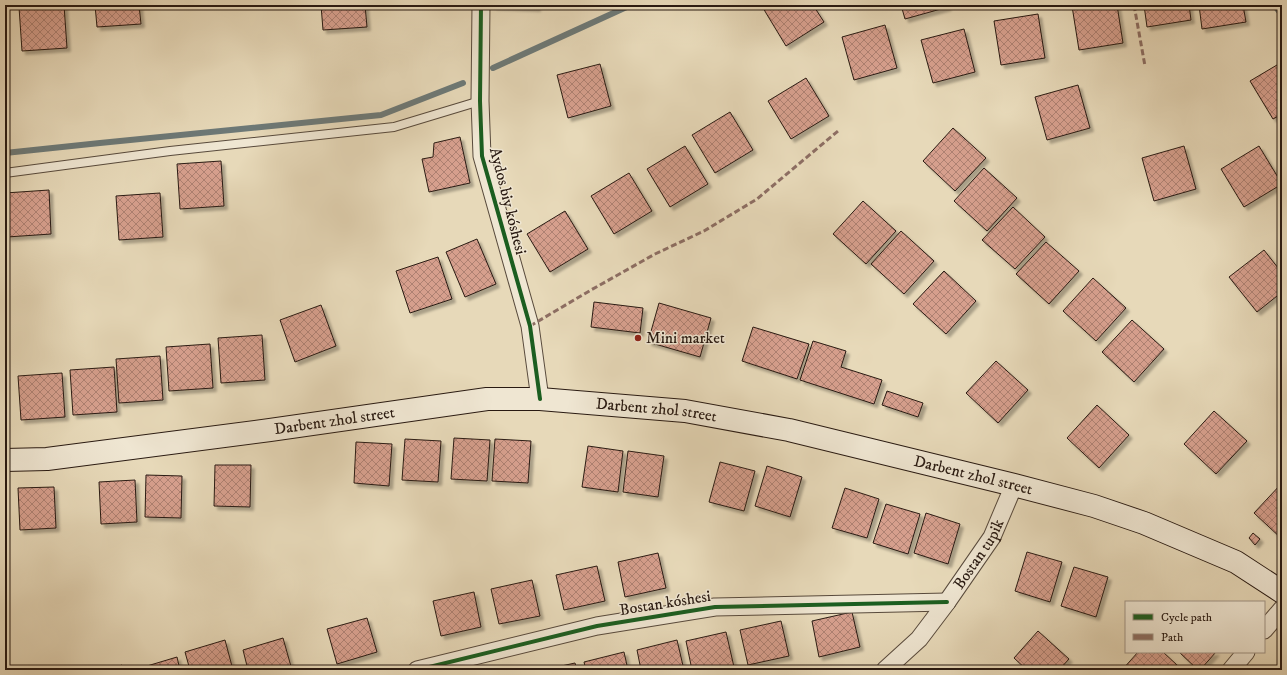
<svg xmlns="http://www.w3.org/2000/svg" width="1287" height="675" font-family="'IM FELL DW Pica',serif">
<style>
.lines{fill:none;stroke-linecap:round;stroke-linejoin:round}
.stream{stroke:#6d7977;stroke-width:6}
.building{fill:url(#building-cross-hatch);stroke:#291a12;filter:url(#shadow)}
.lane-casing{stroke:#584a3c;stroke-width:10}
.street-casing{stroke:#584a3c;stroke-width:19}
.secondary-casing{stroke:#291a12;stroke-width:24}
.lane{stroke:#efe6d2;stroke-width:8}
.street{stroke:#efe6d2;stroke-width:17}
.secondary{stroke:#efe6d2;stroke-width:22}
.quiet{stroke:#8d6e63;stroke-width:3;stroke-dasharray:6 3;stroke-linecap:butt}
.cycleway-casing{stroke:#efe6d2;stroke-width:6}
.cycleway{stroke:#1b5e20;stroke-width:4}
.poi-dot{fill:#8f2418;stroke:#efe6d2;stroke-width:1.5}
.labels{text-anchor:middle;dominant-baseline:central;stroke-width:3;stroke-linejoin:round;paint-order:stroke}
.street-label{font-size:16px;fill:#291a12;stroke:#efe6d2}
.poi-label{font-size:16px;fill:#291a12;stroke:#efe6d2;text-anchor:start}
</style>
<defs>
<pattern id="building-cross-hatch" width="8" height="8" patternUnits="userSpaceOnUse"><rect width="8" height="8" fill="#d69f8d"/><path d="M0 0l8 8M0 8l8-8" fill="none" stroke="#ae8172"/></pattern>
<filter id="shadow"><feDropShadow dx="3.5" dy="3.5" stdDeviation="1" flood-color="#0004"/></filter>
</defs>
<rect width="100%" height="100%" fill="#e7d9b9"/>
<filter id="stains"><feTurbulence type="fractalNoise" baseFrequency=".005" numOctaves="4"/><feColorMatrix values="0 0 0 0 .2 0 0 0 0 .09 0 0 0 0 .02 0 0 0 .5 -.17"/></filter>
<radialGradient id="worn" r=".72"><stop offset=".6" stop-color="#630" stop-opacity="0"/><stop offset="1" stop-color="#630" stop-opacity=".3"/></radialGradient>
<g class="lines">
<g class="stream">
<polyline points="1274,5 1282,15"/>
<polyline points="493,68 631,5"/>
<polyline points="5,153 100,143 381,115 463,83"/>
</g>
</g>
<g class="building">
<polygon points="45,5 64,5 67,48 22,51 19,7"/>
<polygon points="95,5 139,5 141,24 97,27"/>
<polygon points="321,5 365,5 367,27 323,30"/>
<polygon points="493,5 537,5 537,8 493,6"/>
<polygon points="767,5 813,5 824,22 786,46 763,8"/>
<polygon points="901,5 947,5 948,7 905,19"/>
<polygon points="1077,5 1117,5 1123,43 1079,50 1072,6"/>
<polygon points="1144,5 1189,5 1191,20 1147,27"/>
<polygon points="1199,5 1243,5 1246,22 1202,29"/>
<polygon points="1038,14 1045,58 1001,65 994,21"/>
<polygon points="885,25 897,68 854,80 842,37"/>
<polygon points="964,29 975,72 933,83 921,40"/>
<polygon points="1282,62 1282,114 1273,119 1250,81"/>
<polygon points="600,64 611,106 568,118 557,75"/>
<polygon points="806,78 829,116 791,139 768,101"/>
<polygon points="1078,85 1090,128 1047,140 1035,97"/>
<polygon points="730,112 753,150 715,173 692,135"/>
<polygon points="953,128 986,158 955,191 923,161"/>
<polygon points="460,137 470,183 429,192 422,159 433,157 434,143"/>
<polygon points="685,146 708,184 670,207 647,169"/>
<polygon points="1184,146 1196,189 1154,201 1142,158"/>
<polygon points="1259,146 1282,184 1244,207 1221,169"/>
<polygon points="221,161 224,206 180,209 177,164"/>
<polygon points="984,168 1017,198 987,231 954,201"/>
<polygon points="629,173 652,211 614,234 591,196"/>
<polygon points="49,190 51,234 7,237 5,193"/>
<polygon points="160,193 163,237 119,240 116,196"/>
<polygon points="863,201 896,231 866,264 833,234"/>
<polygon points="1013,207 1045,237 1015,269 982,240"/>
<polygon points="565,211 588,249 550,272 527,234"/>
<polygon points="901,231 934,261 904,294 871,264"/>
<polygon points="477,239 496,284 465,297 446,252"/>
<polygon points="1046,242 1079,271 1049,304 1016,274"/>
<polygon points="1264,250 1282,273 1282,292 1257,312 1229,277"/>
<polygon points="438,257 452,299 410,313 396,271"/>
<polygon points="944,271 976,301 946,334 913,304"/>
<polygon points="1093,278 1126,308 1096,341 1063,311"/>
<polygon points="594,302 643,308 640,333 591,327"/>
<polygon points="659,303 711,318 700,357 648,342"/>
<polygon points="321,305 336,346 295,362 280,320"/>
<polygon points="1132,320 1164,349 1134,382 1102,352"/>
<polygon points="753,327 809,344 797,379 742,361"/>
<polygon points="262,335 265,380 221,383 218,338"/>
<polygon points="813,341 846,351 841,367 882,380 874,404 800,380"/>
<polygon points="210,344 213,388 169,391 166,347"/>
<polygon points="160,356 163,400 119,403 116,359"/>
<polygon points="996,361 1028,390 998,423 966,393"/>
<polygon points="114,367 117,412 73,415 70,370"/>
<polygon points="62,373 65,417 21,420 18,376"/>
<polygon points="887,391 923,403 918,417 882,405"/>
<polygon points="1097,405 1129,435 1099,468 1067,438"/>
<polygon points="1214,411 1247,441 1216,474 1184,444"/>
<polygon points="454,438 490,440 487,481 451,479"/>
<polygon points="405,439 441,441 438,482 402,480"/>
<polygon points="495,439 531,441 528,483 492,481"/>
<polygon points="356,442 392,444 389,486 354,483"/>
<polygon points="588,446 623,451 618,492 582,487"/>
<polygon points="628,451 664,456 658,497 623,492"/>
<polygon points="720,462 755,471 744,511 709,502"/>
<polygon points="215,465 251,465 250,507 214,506"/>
<polygon points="767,466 802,477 790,517 755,506"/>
<polygon points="146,475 182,476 181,518 145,517"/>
<polygon points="135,480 137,522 101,524 99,482"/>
<polygon points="1282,483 1282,539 1254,513"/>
<polygon points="54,487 56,528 20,530 18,488"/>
<polygon points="845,488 879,499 867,538 832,528"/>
<polygon points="886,504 920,514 908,554 873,543"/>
<polygon points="926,513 960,524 948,564 914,553"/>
<polygon points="1253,533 1260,539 1255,545 1249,538"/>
<polygon points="1027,552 1062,562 1050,602 1015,591"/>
<polygon points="658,553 666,588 625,597 618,562"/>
<polygon points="597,566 605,601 564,610 556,575"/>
<polygon points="1074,567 1108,577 1096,617 1061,606"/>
<polygon points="532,580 540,616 499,624 491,589"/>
<polygon points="474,592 481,627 441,636 433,601"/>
<polygon points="852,612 860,647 819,657 812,621"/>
<polygon points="367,618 377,652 337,664 327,629"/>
<polygon points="781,621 789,656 748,665 740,630"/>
<polygon points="1038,631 1069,659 1059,670 1027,670 1014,658"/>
<polygon points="726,632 734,667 720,670 692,670 686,641"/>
<polygon points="283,638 292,670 248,670 243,650"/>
<polygon points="225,640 233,670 190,670 185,652"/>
<polygon points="677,640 684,670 641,670 637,650"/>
<polygon points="624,652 628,670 586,670 584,662"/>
<polygon points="1138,652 1163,652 1177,665 1171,670 1122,670"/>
<polygon points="1179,652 1216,652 1200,670 1198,670"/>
<polygon points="177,657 180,670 137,670 137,669"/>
<polygon points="575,663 577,670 543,670"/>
<polygon points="122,665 124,670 106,670"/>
</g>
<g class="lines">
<g class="lane-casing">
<polyline id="lane" points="5,173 170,151 394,127 480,101"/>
</g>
<g class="street-casing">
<g id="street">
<polyline points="481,5 480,101 482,156 530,326 540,399"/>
<polyline points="1264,630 1282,609"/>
<polyline points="417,670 597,626 715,607 947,602"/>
<path id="s1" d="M885,670l34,-31 28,-37 45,-65 22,-52"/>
<polyline points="1231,670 1246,652"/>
</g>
</g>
<g class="secondary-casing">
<g id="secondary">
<path id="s2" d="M5,460l42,-1 223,-29 217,-31h53l145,12 104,19 225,55 80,21 50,17 92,39 46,30"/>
</g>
</g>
<use href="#lane" class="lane"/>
<use href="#street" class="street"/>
<use href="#secondary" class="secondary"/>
<g class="quiet">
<polyline points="1134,5 1145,66"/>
<polyline points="530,326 591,290 655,254 704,231 757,199 838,131"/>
</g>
<g class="cycleway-casing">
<g id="cycleway">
<polyline points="481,5 480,101 482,156 530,326 540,399"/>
<polyline points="417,670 597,626 715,607 947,602"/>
</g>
</g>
<use href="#cycleway" class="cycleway"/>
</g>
<circle class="poi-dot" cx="638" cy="338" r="4"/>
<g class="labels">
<g class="street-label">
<text transform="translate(508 201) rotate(76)">Aydos biy kóshesi</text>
<text stroke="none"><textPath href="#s2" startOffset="656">Darbent zhol street</textPath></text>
<text stroke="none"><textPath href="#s2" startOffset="332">Darbent zhol street</textPath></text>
<text stroke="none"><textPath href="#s2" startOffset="980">Darbent zhol street</textPath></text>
<text stroke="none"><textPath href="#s1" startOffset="150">Bostan tupik</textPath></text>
<text transform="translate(665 603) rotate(-9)">Bostan kóshesi</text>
</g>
<g class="poi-label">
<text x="646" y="338">Mini market</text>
</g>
</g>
<rect width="1287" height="675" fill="none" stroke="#e7d9b9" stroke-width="20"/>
<rect x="6" y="6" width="1275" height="663" fill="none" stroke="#291a12" stroke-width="2"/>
<rect x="10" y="10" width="1267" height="655" fill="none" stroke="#291a12"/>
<rect x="1125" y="601" width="140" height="52" fill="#efe6d2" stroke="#a09485"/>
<rect x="1133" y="614" width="20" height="6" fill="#1b5e20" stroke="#a09485"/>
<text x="1161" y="621" font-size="12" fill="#291a12">Cycle path</text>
<rect x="1133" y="634" width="20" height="6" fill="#8d6e63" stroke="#a09485"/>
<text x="1161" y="641" font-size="12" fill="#291a12">Path</text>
<rect width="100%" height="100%" filter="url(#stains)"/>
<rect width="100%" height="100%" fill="url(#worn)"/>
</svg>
